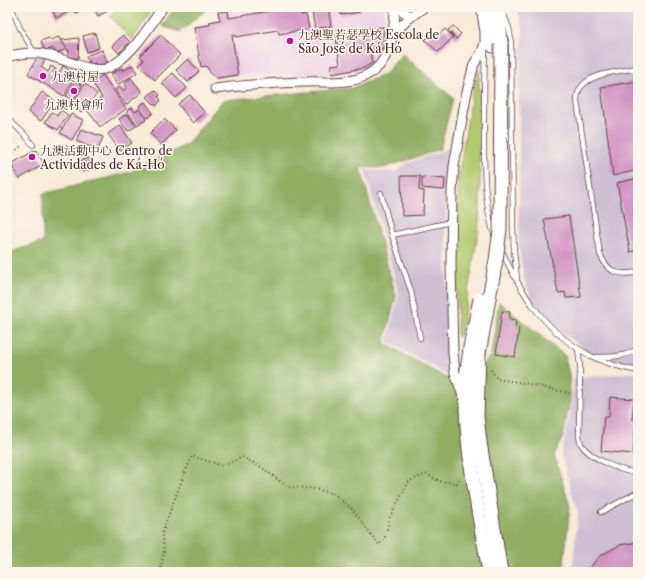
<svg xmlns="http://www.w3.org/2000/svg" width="645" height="579" font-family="'Libre Caslon Text','Noto Serif SC',serif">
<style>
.built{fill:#efd0e6}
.industrial{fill:#cdbed2}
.green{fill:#b4ca6f;stroke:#7f744d}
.forest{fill:#8fae62;stroke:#6c6646}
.building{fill:#d194c4}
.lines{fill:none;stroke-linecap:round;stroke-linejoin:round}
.lane-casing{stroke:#643d45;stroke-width:6}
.street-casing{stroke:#643d45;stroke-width:11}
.secondary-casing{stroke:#643d45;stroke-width:15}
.path{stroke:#643d45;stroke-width:2;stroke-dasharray:1 3;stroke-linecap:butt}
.lane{stroke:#fff;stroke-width:4.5}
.street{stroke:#fff;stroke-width:9}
.secondary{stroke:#fff;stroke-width:13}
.secondary-bridge-casing{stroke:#643d45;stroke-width:15;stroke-linecap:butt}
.secondary-bridge{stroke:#fff;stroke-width:13}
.poi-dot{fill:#b5179e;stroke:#fbf7ec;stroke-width:1.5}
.labels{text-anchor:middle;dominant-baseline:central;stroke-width:3;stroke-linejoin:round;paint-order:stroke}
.poi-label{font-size:12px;fill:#4a1f2b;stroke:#fbf7ec;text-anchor:start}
</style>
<rect width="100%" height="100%" fill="#fbf7ec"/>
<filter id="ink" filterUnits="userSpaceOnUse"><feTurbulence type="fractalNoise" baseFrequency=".025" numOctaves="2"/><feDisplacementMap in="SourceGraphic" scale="8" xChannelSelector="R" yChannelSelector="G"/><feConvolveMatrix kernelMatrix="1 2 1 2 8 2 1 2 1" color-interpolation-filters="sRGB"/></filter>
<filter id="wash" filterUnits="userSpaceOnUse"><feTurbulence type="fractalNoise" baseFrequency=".012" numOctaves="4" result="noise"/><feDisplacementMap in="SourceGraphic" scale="16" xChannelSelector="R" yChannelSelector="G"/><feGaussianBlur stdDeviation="0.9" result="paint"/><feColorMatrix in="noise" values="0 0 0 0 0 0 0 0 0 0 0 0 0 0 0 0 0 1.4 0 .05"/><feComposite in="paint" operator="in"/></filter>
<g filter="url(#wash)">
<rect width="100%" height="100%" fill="#f8ead7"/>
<polygon class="built" points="251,7 300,7 301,15 306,14 309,29 315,28 311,7 384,7 384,48 373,64 365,70 332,74 238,75 217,78 212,75 206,66 201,67 194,27 209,25 209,22 219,20 218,12"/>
<g class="industrial">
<polygon points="517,7 638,7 638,368 616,363 591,354 562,332 543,312 531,297 524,279 519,249 519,95 523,29"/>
<polygon points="449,148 446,218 447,342 452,378 387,341 399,294 365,170 395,172 408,163"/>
<polygon points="638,372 638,572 572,572 578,514 561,455 570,415 574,378"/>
</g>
<g class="green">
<polygon points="117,7 154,7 132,40 110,16"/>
<polygon points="479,70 480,204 478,232 461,334 458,337 457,336 458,180 471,99"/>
</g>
<g class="forest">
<path d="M175,7h34c-7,7 -16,12 -22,20l-4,1 -3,4 -18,-6z"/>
<polygon points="402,54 453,98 440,149 384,168 360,167 396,296 384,343 464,388 491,355 499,302 565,356 570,380 570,400 563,437 554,455 570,506 563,572 7,572 7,253 43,242 43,194 130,172 186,145 223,100 352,88 385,74"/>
</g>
<g id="blocks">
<g class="building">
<polygon points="51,7 89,7 76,13 74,10 56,18"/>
<polygon points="93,7 106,7 108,11 98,16"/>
<polygon points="264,7 294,7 295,8 300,7 301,15 306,14 310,33 306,34 305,30 279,34 278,30 236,37 236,35 232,36 238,75 217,78 212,75 206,66 201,67 194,27 210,25 209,22 220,20 218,12 228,11 229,18 270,11 269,10 264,10"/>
<polygon points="311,7 328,7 331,26 315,29"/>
<polygon points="340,7 359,7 360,12 341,15"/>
<polygon points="453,26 461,34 456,39 448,30"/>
<polygon points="384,27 384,48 370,50 372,63 364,68 332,74 331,65 340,64 335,31"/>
<polygon points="445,29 453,37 438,52 425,40 433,32 437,36"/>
<polygon points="95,33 99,48 87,52 83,36"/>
<polygon points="123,35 130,42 119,53 112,46"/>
<polygon points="161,35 180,55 155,80 139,65 144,60 140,56"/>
<polygon points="59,37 64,50 56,53 53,48 45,51 41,41 49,38 50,40"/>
<polygon points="79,38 78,58 69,58 69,50 67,50 62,40"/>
<polygon points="102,50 108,64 97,68 95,63 90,65 86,56"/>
<polygon points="38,56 45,60 41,67 48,72 51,66 56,69 53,74 57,76 63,66 76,75 64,96 28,74"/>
<polygon points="188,59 199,71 188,82 176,70"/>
<polygon points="132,65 137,73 117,85 111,74 122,68 123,71"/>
<polygon points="173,73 187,88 176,98 162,83"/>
<polygon points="103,75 126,109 100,127 87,110 102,98 92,82"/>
<polygon points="131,78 142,92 126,105 115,90 120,87 123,91 127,87 125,83"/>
<polygon points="75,81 82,85 73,100 66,96"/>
<polygon points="638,81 638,170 613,176 601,87"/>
<polygon points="85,83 97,94 81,113 72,105"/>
<polygon points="155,90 160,95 158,97 161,100 156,106 147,97"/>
<polygon points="42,92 55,101 41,121 28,112"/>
<polygon points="190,95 205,113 193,123 178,104"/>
<polygon points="145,102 153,113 147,118 139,106"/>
<polygon points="132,108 135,112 139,109 146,120 137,125 127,111"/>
<polygon points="61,110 68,115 58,130 45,122 52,112 57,116"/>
<polygon points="71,114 83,120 72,140 60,133"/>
<polygon points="127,114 136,126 128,131 119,119"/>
<polygon points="164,119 176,130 161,145 150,133"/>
<polygon points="120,125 132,143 120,151 108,134"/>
<polygon points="81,129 103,137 98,150 76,141"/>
<polygon points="36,150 44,164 19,179 11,164"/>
<polygon points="89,158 92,169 82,172 79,161"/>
<polygon points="401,176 420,176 419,190 424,191 423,215 402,216"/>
<polygon points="422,177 445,179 444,190 422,188"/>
<polygon points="638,178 638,250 630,252 617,183"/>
<polygon points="569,216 581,297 566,298 565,292 558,293 544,219"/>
<polygon points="502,311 510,312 509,319 516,320 515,327 519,328 515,357 496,354"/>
<polygon points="610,397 634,399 632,419 636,419 633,454 601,451 604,417 609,417"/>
<polygon points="638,542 638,572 586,572 600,556 620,545"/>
</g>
</g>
</g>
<g filter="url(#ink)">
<use href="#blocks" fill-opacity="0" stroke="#643d45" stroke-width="1"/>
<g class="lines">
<g class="lane-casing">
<g id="lane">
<polyline points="11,7 20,28 35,54"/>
<polyline points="502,10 509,28 511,39 513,226 514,250 517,279"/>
<path d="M485,50c-1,29 -1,57 -1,86 0,34 0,69 11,101"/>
<path d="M638,68c-16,3 -46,5 -56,18 -4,4 -5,9 -5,15l23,153c8,19 18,22 38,18"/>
<polyline points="7,118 25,135 33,145"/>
<polyline points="381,193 392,235 411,291 420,338"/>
<polyline points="392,235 451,222"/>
<path d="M501,249c20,45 45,84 90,107 14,7 32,12 47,15"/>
<path d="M578,349l2,17 -1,68c0,3 1,7 2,10 8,14 41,28 57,29"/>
<path d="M597,357c15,0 28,0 41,-8"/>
<polyline points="601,512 638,492"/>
</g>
</g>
<g class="street-casing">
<g id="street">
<polyline points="398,7 408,15 413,15 424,7"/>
<polyline points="393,36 401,26 413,15"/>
<path d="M7,57c11,-3 25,-5 36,-3 18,3 50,21 65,14 23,-11 41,-41 55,-61"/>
<path d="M215,89c29,-4 59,-6 89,-7 20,-1 45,3 63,-7 24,-12 28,-45 28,-68"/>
<polyline points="463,396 455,373 453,353 451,265 452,190 454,166 466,96 474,64 482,52 485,43 485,32 481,7"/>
</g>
</g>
<g class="secondary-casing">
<g id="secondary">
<polyline points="484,7 490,19 493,46"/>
<polyline points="497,7 500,27 501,44"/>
<path d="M470,348c-1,11 -4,23 -4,34 -2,64 12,127 23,190"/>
<polyline points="479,353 477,417 480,442 501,572"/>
</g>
</g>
<g class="path">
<polyline points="7,157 23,145"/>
<polyline points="491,370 497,379 524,383 573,394"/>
<polyline points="160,572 164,552 162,533 180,485 192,456 223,466 242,457 261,467 288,487 311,488 334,494 352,509 379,545 384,540 390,517 409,481 426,474 439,481 457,483 460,478"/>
</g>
<use href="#lane" class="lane"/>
<use href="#street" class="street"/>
<use href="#secondary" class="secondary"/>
<g class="secondary-bridge-casing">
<g id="secondary-bridge">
<polyline points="470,348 480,299"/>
<polyline points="479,353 496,260 500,230 501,44"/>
</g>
</g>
<use href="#secondary-bridge" class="secondary-bridge"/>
</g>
</g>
<g class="poi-dot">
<circle cx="290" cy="41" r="4"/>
<circle cx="43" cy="76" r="4"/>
<circle cx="74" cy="91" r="4"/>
<circle cx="32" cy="157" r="4"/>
</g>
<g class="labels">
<g class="poi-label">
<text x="298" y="34">九澳聖若瑟學校 Escola de<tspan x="298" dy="14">São José de Ká Hó</tspan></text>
<text x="51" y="76">九澳村屋</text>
<text x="74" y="104" text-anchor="middle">九澳村會所</text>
<text x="40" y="150">九澳活動中心 Centro de<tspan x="40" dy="14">Actividades de Ká-Hó</tspan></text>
</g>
</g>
<rect width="645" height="579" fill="none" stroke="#fbf7ec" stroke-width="24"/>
</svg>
